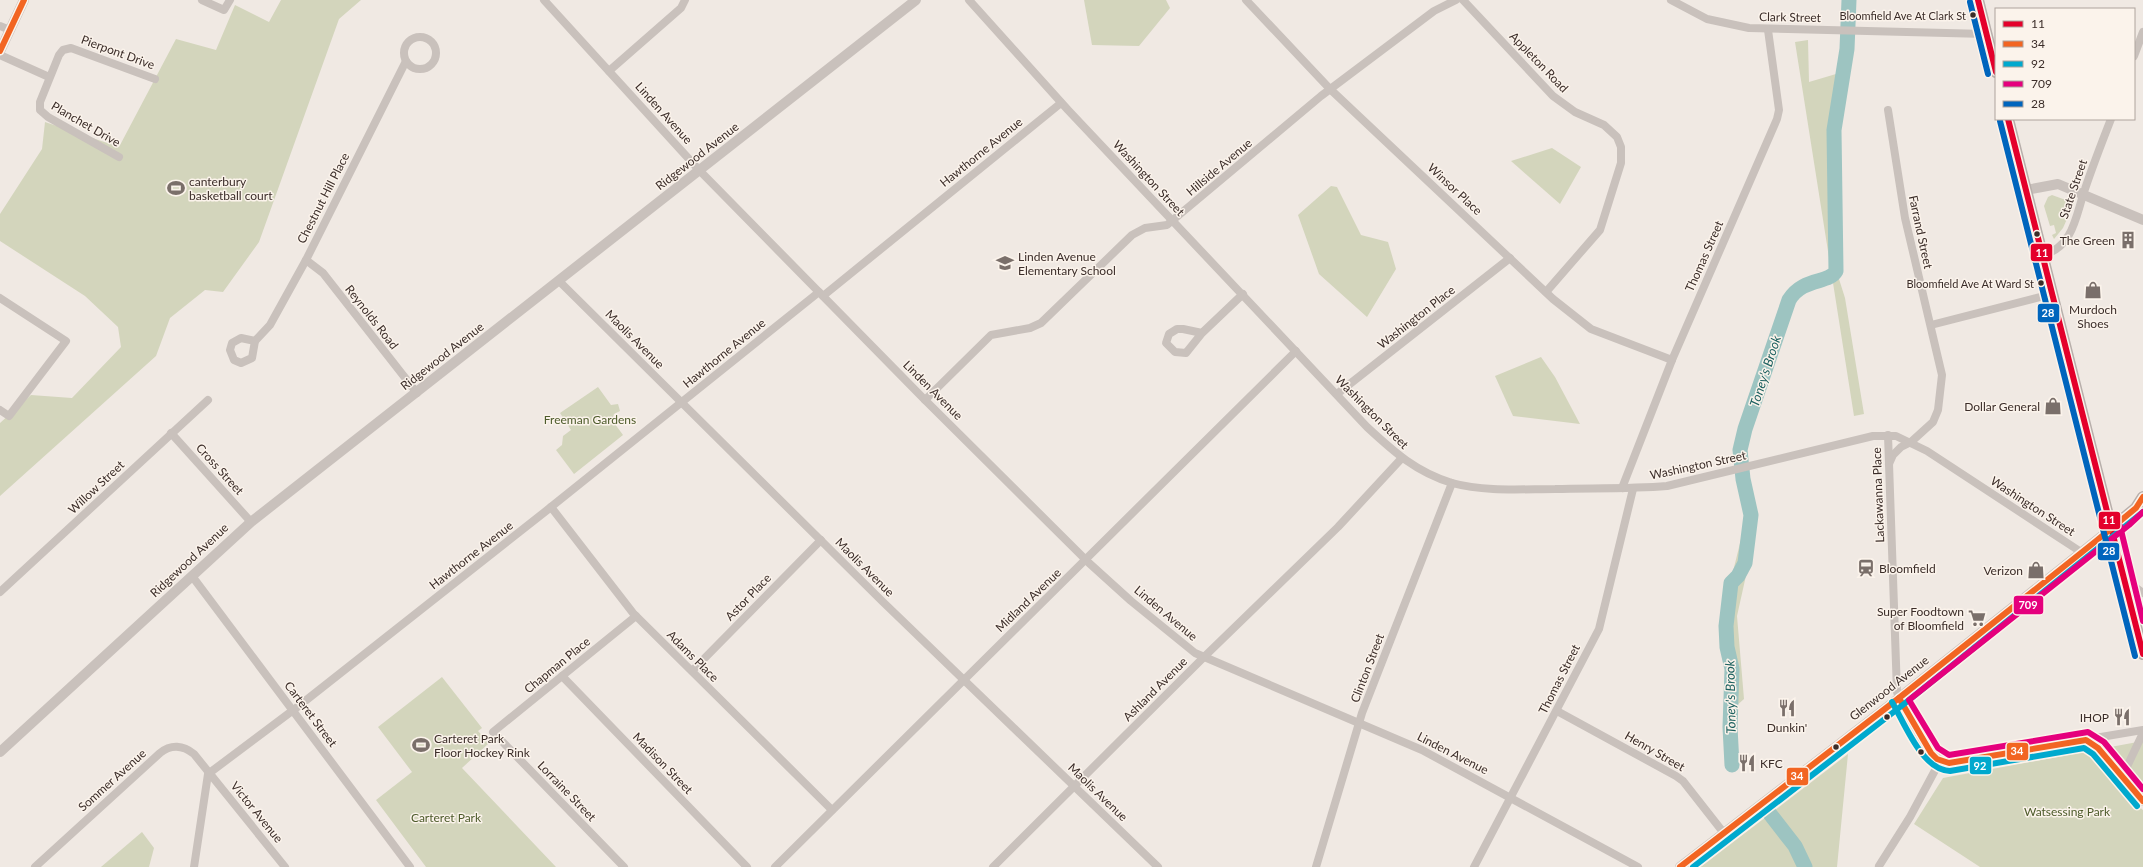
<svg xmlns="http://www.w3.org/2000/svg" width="2143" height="867" font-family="Lato,sans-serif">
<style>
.green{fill:#d3d5bc}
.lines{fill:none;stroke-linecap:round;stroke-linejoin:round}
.river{stroke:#9dc4c1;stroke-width:15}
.minor{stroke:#c9c1bc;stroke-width:8}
.tertiary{stroke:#c9c1bc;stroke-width:10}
.primary{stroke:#b8afab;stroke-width:12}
.bus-1-casing{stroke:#fbf3eb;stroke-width:9}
.bus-2-casing{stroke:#fbf3eb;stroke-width:9}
.bus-3-casing{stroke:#fbf3eb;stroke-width:9}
.bus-4-casing{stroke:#fbf3eb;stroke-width:9}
.bus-5-casing{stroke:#fbf3eb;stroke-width:9}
.bus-1{stroke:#e4002b;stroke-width:6}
.bus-2{stroke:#f26522;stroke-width:6}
.bus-3{stroke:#00a9ce;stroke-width:6}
.bus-4{stroke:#e5007d;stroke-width:6}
.bus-5{stroke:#0065bd;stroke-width:6}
.bus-dot{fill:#3b2d29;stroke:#fbf3eb;stroke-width:1.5}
.labels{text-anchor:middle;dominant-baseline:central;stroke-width:3;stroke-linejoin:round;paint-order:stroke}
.bus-label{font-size:11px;fill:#3b2d29;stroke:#fbf3eb;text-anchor:end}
.street-label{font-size:12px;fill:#3b2d29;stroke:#fbf3eb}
.poi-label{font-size:12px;fill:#3b2d29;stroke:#fbf3eb;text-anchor:start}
.park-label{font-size:12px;fill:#4d5b2b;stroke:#fbf3eb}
.water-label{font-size:13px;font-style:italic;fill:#1b605f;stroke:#fbf3eb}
.line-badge{stroke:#fbf3eb;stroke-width:1.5}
.badge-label{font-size:11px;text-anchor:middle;font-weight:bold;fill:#fff}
</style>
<rect width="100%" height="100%" fill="#f0e9e3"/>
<g class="green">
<polygon points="281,0 361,0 339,19 259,242 223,292 205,290 170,318 156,356 0,496 0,423 31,395 72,398 121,347 118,327 85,296 0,241 0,214 42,149 45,122 119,147 176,39 216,50 235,5 269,22"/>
<polygon points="1084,0 1166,0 1170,8 1139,46 1092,45"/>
<polygon points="1808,40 1809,82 1836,74 1845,76 1836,125 1839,279 1845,298 1864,414 1854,416 1795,42"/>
<polygon points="1552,148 1581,167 1560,204 1511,161"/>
<polygon points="1331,186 1337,187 1361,235 1388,242 1396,269 1367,317 1319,274 1298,215"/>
<polygon points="2052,195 2074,203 2063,228 2054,239 2052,235 2056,233 2054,225 2050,226 2044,206 2048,197"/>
<polygon points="1541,357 1555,377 1580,424 1513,416 1495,376"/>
<polygon points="598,387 611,405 618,404 620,411 614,414 612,420 623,435 574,474 556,450 562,445 563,436 571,430 560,413"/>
<polygon points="1756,522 1755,535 1737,616 1744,699 1735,707 1726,735 1724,608 1743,531"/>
<polygon points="442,677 482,728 478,731 489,743 462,768 556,867 426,867 376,800 412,772 378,727"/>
<polygon points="2143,741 2143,793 2105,748"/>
<polygon points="2090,751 2132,801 2143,810 2143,867 1980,867 1914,824 1943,778"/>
<polygon points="1848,754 1837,867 1700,867 1702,866"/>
<polygon points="142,832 154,848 149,867 101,867"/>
</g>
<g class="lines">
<g class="river">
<path d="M1732,765l-2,-38 2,-58 -5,-22 -1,-21 5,-43 7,-7 7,-13 6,-48 -8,-36 -3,-29 5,-21 44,-129c14,-23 40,-16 47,-29l-2,-141 13,-81 2,-49"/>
<polyline points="1770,814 1795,846 1805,867"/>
</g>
<g class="minor">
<polyline points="202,0 224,10 230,0"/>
<polyline points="544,0 699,170 925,400 1089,563 1131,601 1195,653 1422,750 1638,867"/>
<path d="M969,0l99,110 299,317c27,25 49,45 85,56 33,9 70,6 103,6 38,-1 75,0 112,-3l206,-50h23l31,15 154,101"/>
<polyline points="1246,0 1330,89 1553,299 1591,329 1672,360"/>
<polyline points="1463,0 1553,96 1575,112 1604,125 1617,137 1621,147 1621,163 1600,230 1546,292"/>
<polyline points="1671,0 1707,19 1749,28 1986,34"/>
<polyline points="0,26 10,30"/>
<circle cx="420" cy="53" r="16"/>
<polyline points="0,55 49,77"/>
<polyline points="2134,56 2143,32"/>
<polyline points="609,71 681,8 685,0"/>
<polyline points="1888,110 1905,218 1942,375 1938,410 1933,422 1911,442 1901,447 1893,455 1889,464"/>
<polyline points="119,157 48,117 40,110 40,102 59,55 63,50 71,48 155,79"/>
<path d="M2043,255c31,-8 33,-41 42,-66 8,-24 17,-47 26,-70"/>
<polyline points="306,260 323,273 417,393"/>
<polyline points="559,281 883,602 1158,867"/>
<polyline points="823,296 1061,103"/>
<polyline points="0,298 66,341 9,416 0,410"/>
<polyline points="1931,325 2052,294"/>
<polyline points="1202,333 1186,353 1175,352 1166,343 1169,334 1177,329 1183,329 1202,333 1243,294"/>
<polygon points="241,338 255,341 252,358 241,363 234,360 230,350 232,343"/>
<polyline points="255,341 270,325 306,260 406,61"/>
<polyline points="1337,394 1510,258"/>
<polyline points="925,400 991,335 1030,328 1041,323 1132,235 1145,228 1167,225 1321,96 1434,11 1456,0"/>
<polyline points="171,433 251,522"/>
<polyline points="1888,435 1897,692 1899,698"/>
<polyline points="1622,488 1672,360 1777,119 1779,110 1768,30"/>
<polyline points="551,507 633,613 832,810"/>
<polyline points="192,576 410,867"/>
<polyline points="2125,580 2143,593"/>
<polyline points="0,592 208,400"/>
<polyline points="692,671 821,540"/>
<polyline points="562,676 747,867"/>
<polyline points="1557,711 1676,776 1683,781 1723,832"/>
<polyline points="2083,740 2143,730"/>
<polyline points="2122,777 2143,733"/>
<polyline points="1879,866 1910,817 1940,761"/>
<path d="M35,867l125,-114c11,-9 23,-8 34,1l91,113"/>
<polyline points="194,867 208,774 300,705 551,507 819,292"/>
<polyline points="624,867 493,732 636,616"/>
<polyline points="775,867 1296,351"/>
<polyline points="993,867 1205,656 1338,527 1401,459"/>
<polyline points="1316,867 1362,713 1452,483"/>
<polyline points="1474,867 1599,629 1633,489"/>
</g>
<g class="tertiary">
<polyline points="0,51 24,0"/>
<polyline points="2026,190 2058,184 2143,220"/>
<path d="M1899,698l32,55c5,7 10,8 18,10l137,-23 12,8 45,53"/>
<polyline points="0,752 251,522 916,0"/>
<polyline points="1680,867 1899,698 2112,528"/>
</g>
<g class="primary">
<polyline points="1978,0 1996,72"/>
<polyline points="2008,119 2143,654"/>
<polyline points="2112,528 2136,508 2143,497"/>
</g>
<g class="bus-1-casing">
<g id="bus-1">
<polyline points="1978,0 1996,72"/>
<polyline points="2008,119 2143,654"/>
</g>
</g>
<g class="bus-2-casing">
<g id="bus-2">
<polyline points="0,51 24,0"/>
<polyline points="1899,698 1931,753 1937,759 1949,763 2086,740 2098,748 2143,801"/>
<polyline points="1680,867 1899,698 2096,541 2136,508 2143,497"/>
</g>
</g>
<g class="bus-3-casing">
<g id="bus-3">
<path d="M1892,702c13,22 30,68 58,69l134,-23 9,6 44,52"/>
<polyline points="1693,867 1904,704 2143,512"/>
</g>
</g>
<g class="bus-4-casing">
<g id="bus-4">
<polyline points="2143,512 2129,525 1909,700 1938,748 1949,755 2088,732 2104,742 2143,789"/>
<polyline points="2120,526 2143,621"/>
</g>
</g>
<g class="bus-5-casing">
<g id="bus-5">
<polyline points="1970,2 1988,74"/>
<polyline points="2000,121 2135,656"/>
</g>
</g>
<use href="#bus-1" class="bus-1"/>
<use href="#bus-2" class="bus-2"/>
<use href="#bus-3" class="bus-3"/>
<use href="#bus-4" class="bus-4"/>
<use href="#bus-5" class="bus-5"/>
</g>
<defs>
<g id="stadium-bare" transform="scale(1.38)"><path d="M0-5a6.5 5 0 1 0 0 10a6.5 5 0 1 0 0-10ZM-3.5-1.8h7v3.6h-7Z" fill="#7a6f6a" stroke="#fbf3eb" stroke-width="2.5" paint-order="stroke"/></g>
<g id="building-bare" transform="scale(1.38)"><path d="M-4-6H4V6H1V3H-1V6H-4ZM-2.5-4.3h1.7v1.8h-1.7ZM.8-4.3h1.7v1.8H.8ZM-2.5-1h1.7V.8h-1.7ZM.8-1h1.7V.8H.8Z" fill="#7a6f6a" stroke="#fbf3eb" stroke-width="2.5" paint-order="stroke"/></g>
<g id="school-bare" transform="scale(1.38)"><path d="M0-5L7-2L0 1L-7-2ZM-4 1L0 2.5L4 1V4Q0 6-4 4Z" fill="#7a6f6a" stroke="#fbf3eb" stroke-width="2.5" paint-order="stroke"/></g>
<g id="shop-bare" transform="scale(1.38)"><path d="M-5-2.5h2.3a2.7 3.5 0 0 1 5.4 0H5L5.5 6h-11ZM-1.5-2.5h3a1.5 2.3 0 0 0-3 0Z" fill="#7a6f6a" stroke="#fbf3eb" stroke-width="2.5" paint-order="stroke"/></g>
<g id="station-bare" transform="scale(1.38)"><path d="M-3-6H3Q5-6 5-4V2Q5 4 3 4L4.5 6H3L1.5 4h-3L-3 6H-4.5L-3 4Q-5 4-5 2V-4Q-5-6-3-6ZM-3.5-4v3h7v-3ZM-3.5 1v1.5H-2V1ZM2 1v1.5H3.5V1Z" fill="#7a6f6a" stroke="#fbf3eb" stroke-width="2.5" paint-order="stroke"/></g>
<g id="supermarket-bare" transform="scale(1.38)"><path d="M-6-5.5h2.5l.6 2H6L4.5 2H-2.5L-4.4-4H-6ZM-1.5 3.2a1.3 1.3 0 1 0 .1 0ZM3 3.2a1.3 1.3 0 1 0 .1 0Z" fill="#7a6f6a" stroke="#fbf3eb" stroke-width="2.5" paint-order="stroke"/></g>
<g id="restaurant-bare" transform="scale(1.38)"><path d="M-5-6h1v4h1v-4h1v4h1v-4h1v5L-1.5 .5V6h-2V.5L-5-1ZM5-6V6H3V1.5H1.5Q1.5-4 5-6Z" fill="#7a6f6a" stroke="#fbf3eb" stroke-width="2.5" paint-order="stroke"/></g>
</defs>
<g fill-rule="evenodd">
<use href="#stadium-bare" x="176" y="188"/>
<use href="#building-bare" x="2128" y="240"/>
<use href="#school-bare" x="1005" y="263"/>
<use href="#shop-bare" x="2093" y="290"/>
<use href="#shop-bare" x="2053" y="406"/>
<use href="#station-bare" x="1866" y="568"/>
<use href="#shop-bare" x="2036" y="570"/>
<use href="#supermarket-bare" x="1977" y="618"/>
<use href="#restaurant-bare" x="1787" y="708"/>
<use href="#restaurant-bare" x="2122" y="717"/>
<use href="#stadium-bare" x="421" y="745"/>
<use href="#restaurant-bare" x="1747" y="763"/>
</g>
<g class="bus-dot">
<circle cx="1973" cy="15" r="3.5"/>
<circle cx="2037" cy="234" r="3.5"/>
<circle cx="2041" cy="283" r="3.5"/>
<circle cx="1887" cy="717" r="3.5"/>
<circle cx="1836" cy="747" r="3.5"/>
<circle cx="1921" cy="752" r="3.5"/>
</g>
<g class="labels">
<g class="bus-label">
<text x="1966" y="15">Bloomfield Ave At Clark St</text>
<text x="2034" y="283">Bloomfield Ave At Ward St</text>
</g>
<g class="street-label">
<text transform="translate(1790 17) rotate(1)">Clark Street</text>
<text transform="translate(118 52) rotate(20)">Pierpont Drive</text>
<text transform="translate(1539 62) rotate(46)">Appleton Road</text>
<text transform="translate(664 113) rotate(48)">Linden Avenue</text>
<text transform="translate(86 124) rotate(30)">Planchet Drive</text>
<text transform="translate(981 152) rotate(-39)">Hawthorne Avenue</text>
<text transform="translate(697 156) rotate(-38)">Ridgewood Avenue</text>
<text transform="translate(1219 167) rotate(-40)">Hillside Avenue</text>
<text transform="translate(1149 178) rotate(47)">Washington Street</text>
<text transform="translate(1455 189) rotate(43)">Winsor Place</text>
<text transform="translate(2073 189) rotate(-71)">State Street</text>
<text transform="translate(323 198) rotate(-63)">Chestnut Hill Place</text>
<text transform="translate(1921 232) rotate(78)">Farrand Street</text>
<text transform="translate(1704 256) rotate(-66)">Thomas Street</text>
<text transform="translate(372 317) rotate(52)">Reynolds Road</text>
<text transform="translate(1416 317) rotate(-38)">Washington Place</text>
<text transform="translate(635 339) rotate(45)">Maolis Avenue</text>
<text transform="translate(724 353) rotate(-39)">Hawthorne Avenue</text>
<text transform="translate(442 356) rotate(-38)">Ridgewood Avenue</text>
<text transform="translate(933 390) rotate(45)">Linden Avenue</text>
<text transform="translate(1372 412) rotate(45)">Washington Street</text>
<text transform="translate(1698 465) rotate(-12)">Washington Street</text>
<text transform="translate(220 469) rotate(48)">Cross Street</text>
<text transform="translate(96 487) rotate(-43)">Willow Street</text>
<text transform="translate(1878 495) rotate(-92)">Lackawanna Place</text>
<text transform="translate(2033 506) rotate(33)">Washington Street</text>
<text transform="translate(471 555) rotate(-38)">Hawthorne Avenue</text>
<text transform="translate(189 560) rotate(-43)">Ridgewood Avenue</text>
<text transform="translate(865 567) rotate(45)">Maolis Avenue</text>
<text transform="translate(748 597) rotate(-46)">Astor Place</text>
<text transform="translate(1028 600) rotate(-44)">Midland Avenue</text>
<text transform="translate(1166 613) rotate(40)">Linden Avenue</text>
<text transform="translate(693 656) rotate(45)">Adams Place</text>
<text transform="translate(557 665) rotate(-39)">Chapman Place</text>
<text transform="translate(1367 668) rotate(-69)">Clinton Street</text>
<text transform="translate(1559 679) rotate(-63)">Thomas Street</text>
<text transform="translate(1889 688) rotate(-38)">Glenwood Avenue</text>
<text transform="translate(1155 689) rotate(-45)">Ashland Avenue</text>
<text transform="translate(311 714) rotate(53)">Carteret Street</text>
<text transform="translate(1655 751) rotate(30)">Henry Street</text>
<text transform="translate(1453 753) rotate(27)">Linden Avenue</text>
<text transform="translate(663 763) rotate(46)">Madison Street</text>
<text transform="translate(112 780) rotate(-42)">Sommer Avenue</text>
<text transform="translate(567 791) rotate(46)">Lorraine Street</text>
<text transform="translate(1098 792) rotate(44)">Maolis Avenue</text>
<text transform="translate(257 812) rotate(51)">Victor Avenue</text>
</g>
<g class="poi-label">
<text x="189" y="181">canterbury<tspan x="189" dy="14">basketball court</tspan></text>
<text x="2115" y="240" text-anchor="end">The Green</text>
<text x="1018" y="256">Linden Avenue<tspan x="1018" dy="14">Elementary School</tspan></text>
<text x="2093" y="309" text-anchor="middle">Murdoch<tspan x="2093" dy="14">Shoes</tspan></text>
<text x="2040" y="406" text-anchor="end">Dollar General</text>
<text x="1879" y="568">Bloomfield</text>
<text x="2023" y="570" text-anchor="end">Verizon</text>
<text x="1964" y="611" text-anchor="end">Super Foodtown<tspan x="1964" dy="14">of Bloomfield</tspan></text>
<text x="2109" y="717" text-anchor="end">IHOP</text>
<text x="1787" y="727" text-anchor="middle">Dunkin'</text>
<text x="434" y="738">Carteret Park<tspan x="434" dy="14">Floor Hockey Rink</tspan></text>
<text x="1760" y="763">KFC</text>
</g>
<g class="park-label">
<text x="590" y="419">Freeman Gardens</text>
<text x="2067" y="811">Watsessing Park</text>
<text x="446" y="817">Carteret Park</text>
</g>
<g class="water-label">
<text transform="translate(1765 371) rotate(-72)">Toney's Brook</text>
<text transform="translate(1730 697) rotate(-91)">Toney's Brook</text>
</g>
</g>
<g class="line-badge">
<rect x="2030" y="243" width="23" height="19" rx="4" fill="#e4002b"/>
<rect x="2037" y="303" width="23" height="20" rx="4" fill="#0065bd"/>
<rect x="2098" y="511" width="23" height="19" rx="4" fill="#e4002b"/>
<rect x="2097" y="542" width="23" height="19" rx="4" fill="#0065bd"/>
<rect x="2013" y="595" width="31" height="20" rx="4" fill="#e5007d"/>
<rect x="2006" y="742" width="23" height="19" rx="4" fill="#f26522"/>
<rect x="1969" y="756" width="23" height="19" rx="4" fill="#00a9ce"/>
<rect x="1786" y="767" width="23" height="19" rx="4" fill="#f26522"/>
</g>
<g class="badge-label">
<text x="2042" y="257">11</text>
<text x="2048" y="317">28</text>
<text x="2109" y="524">11</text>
<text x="2109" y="555">28</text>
<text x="2028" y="609">709</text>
<text x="2017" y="755">34</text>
<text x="1980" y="770">92</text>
<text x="1797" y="780">34</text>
</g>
<rect x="1995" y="8" width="140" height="112" fill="#fbf3eb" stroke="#aea49d"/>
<rect x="2003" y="21" width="20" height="6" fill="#e4002b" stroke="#aea49d"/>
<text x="2031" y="28" font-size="12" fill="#3b2d29">11</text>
<rect x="2003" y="41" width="20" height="6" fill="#f26522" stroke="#aea49d"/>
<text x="2031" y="48" font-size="12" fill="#3b2d29">34</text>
<rect x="2003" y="61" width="20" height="6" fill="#00a9ce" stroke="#aea49d"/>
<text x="2031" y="68" font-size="12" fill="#3b2d29">92</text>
<rect x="2003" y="81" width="20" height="6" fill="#e5007d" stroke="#aea49d"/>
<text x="2031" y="88" font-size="12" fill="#3b2d29">709</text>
<rect x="2003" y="101" width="20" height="6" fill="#0065bd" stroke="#aea49d"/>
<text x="2031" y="108" font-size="12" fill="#3b2d29">28</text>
</svg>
